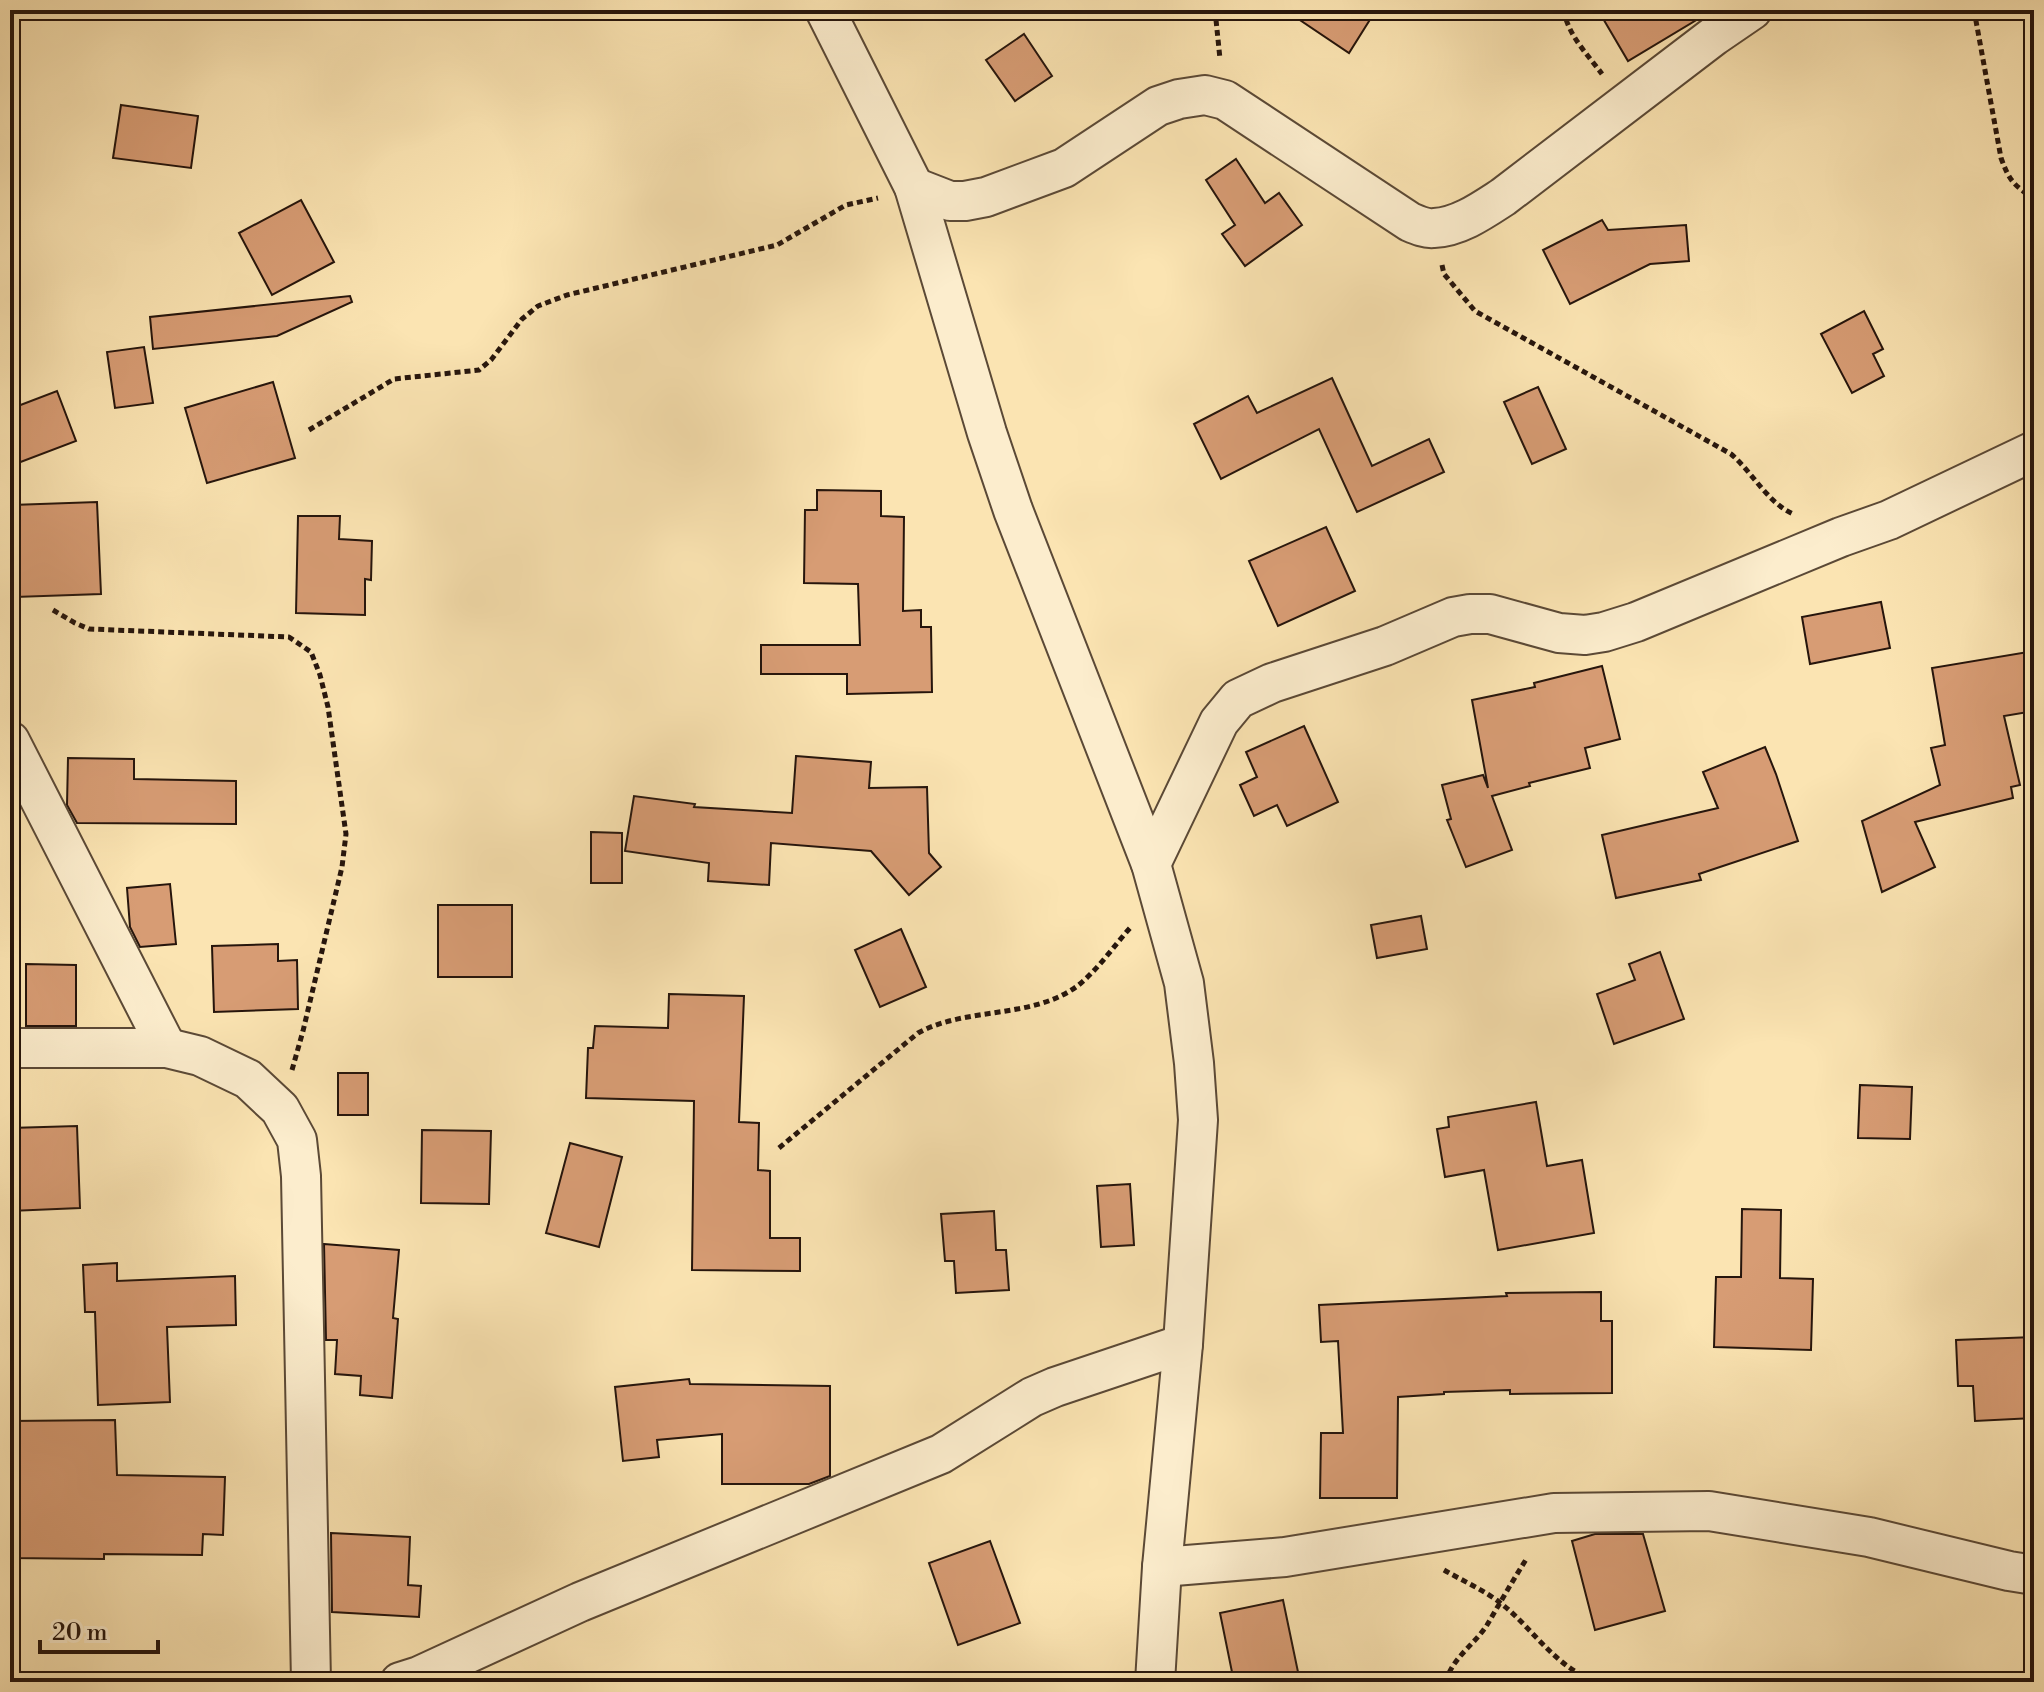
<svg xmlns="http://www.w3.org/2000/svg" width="2044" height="1692" font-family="'Libre Bodoni',serif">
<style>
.building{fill:#d79c74;stroke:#26150c;stroke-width:2}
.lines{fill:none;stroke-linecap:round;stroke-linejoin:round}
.street-casing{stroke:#5b4936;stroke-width:42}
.path{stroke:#26150c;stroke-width:5;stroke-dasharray:6 4;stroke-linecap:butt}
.street{stroke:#fcedcd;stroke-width:38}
</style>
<rect width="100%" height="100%" fill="#fbe4b2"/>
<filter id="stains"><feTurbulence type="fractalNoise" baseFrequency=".0025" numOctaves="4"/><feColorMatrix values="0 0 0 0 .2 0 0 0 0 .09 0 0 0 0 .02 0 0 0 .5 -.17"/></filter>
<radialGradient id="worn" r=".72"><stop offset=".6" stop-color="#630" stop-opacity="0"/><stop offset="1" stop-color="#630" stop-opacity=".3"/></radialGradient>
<g class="building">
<polygon points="1285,10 1376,10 1349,53"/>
<polygon points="1598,10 1713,10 1628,61"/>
<polygon points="1024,34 1052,76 1015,101 986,60"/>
<polygon points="121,105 198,116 191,168 113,158"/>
<polygon points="1236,159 1265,203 1279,193 1302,225 1245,266 1222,234 1235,225 1206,180"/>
<polygon points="301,200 334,262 272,295 239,233"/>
<polygon points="1602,220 1608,230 1686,225 1689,261 1650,264 1570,304 1543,250"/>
<polygon points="350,296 352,302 277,336 153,349 150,317"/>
<polygon points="1864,311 1883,349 1873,354 1884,376 1852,393 1821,334"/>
<polygon points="144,347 153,403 115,408 107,352"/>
<polygon points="1332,378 1372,466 1429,439 1444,472 1357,512 1319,429 1221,479 1194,424 1248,396 1257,413"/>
<polygon points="273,382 295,458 207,483 185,408"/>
<polygon points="1538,387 1566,449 1532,464 1504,402"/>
<polygon points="57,391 76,441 10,466 10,409"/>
<polygon points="817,490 881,491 881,516 904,517 903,611 921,610 921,627 931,627 932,692 847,694 847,674 761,674 761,645 860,645 858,584 804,583 805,510 817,510"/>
<polygon points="97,502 101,594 15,597 12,505"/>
<polygon points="298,516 340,516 339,539 372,541 371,580 365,579 365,615 296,613"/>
<polygon points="1326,527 1355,591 1278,626 1249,561"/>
<polygon points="1881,602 1890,648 1810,664 1802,617"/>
<polygon points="2034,651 2034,711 2004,716 2020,785 2011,787 2013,798 1915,822 1935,867 1882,892 1862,821 1940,785 1931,748 1945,745 1932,668"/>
<polygon points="1602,666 1620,739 1585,748 1590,768 1529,783 1530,786 1492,796 1512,850 1466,867 1447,820 1451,819 1442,785 1483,775 1488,788 1472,700 1535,687 1534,683"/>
<polygon points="1304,726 1338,802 1287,826 1277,805 1254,816 1240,785 1257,777 1246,752"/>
<polygon points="1765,747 1776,774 1798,841 1699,874 1701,880 1616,898 1602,835 1718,808 1703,772"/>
<polygon points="796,756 871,762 869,788 927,787 929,853 941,867 909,895 871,851 771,843 769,885 708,881 709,863 625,851 634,796 695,804 694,807 792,813"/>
<polygon points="68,758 134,759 134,779 236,781 236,824 77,823 67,805"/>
<polygon points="591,832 622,833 622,883 591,883"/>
<polygon points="170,884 176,944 140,947 130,927 127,888"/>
<rect x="438" y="905" width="74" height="72"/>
<polygon points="1421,916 1427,949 1377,958 1371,925"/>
<polygon points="901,929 926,987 880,1007 855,950"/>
<polygon points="278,944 278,961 297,960 298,1009 214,1012 212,946"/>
<polygon points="1660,952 1684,1019 1614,1044 1597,994 1635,980 1629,964"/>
<polygon points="26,964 76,965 76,1026 26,1026"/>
<polygon points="669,994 744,996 739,1122 759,1123 758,1170 770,1171 770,1238 800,1238 800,1271 692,1270 694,1101 586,1098 588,1048 593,1048 595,1026 668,1028"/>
<rect x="338" y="1073" width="30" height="42"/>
<polygon points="1860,1085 1912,1087 1910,1139 1858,1138"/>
<polygon points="1536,1102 1547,1166 1582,1160 1594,1233 1498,1250 1484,1170 1445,1177 1437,1129 1449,1127 1448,1117"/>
<polygon points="77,1126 80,1208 10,1211 10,1128"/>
<polygon points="422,1130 491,1131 489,1204 421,1203"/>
<polygon points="570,1143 622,1157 599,1247 546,1233"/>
<polygon points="1130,1184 1134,1245 1101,1247 1097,1186"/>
<polygon points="1742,1209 1781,1210 1780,1278 1813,1279 1811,1350 1714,1347 1716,1277 1741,1277"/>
<polygon points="994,1211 996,1250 1006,1250 1009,1290 956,1293 954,1261 945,1261 941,1214"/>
<polygon points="324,1244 399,1250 393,1318 398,1319 392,1398 360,1395 361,1376 335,1374 337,1340 326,1340"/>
<polygon points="117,1263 117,1281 235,1276 236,1325 167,1327 170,1402 98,1405 95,1312 85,1312 83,1265"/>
<polygon points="1601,1292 1601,1321 1612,1321 1612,1393 1510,1394 1510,1390 1444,1392 1444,1394 1398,1397 1397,1498 1320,1498 1321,1433 1343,1433 1338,1341 1321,1342 1319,1305 1507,1296 1506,1293"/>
<polygon points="2034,1337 2034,1418 1975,1421 1973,1386 1958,1386 1956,1340"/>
<polygon points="689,1379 690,1384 830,1386 830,1476 809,1484 722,1484 722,1434 657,1440 659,1457 623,1461 615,1387"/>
<polygon points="115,1420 117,1475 225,1477 223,1535 203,1534 202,1555 104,1554 104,1559 10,1558 10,1421"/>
<polygon points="331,1533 410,1537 408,1585 421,1586 419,1617 332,1612"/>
<polygon points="1595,1534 1643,1534 1665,1611 1595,1630 1572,1541"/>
<polygon points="990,1541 1020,1623 958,1645 929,1563"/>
<polygon points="1283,1600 1298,1672 1252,1682 1234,1682 1220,1613"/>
</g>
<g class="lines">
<g class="street-casing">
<g id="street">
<polyline points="825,10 914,187 987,433 1013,510 1151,864 1184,983 1194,1063 1198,1120 1183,1344 1162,1567 1155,1682"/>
<path d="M914,187l36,14h15l21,-4 78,-29 94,-62 21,-7 26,-4 20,5 185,122c7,3 16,7 24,6 25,-1 49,-18 69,-31l211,-161 38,-26"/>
<polyline points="10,741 167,1048"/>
<polyline points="1151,864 1219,722 1238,699 1272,683 1385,646 1453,617 1470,614 1490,614 1559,633 1585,635 1604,632 1636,622 1841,537 1889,520 2034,451"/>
<polyline points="10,1048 167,1048 200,1056 248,1079 280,1109 297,1140 301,1176 311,1682"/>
<polyline points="1162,1567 1285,1557 1554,1513 1709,1511 1869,1537 2009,1571 2034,1575"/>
<polyline points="400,1682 419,1676 580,1602 941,1454 1032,1397 1055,1387 1183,1344"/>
</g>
</g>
<g class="path">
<polyline points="1215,10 1220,59"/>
<path d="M1564,10c3,24 24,45 38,64"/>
<path d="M1974,10l27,148c9,24 12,26 33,41"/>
<path d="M1442,265l2,9 31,37 256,143c22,19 36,48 62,60"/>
<polyline points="309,430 394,379 479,370 491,360 522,319 538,306 567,295 777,245 846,205 878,198"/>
<polyline points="53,610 75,623 89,629 289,637 311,652 320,675 328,707 346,834 342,867 303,1031 292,1070"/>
<path d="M779,1148l139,-115c47,-26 113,-14 158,-46 21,-16 37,-40 54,-59"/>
<path d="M1444,1570c19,11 42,21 59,35 32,26 55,66 97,77"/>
<path d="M1446,1682c5,-23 29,-38 41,-57 13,-22 26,-45 40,-67"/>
</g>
<use href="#street" class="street"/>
</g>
<rect width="2044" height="1692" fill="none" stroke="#fbe4b2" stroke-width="40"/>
<rect x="12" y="12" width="2020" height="1668" fill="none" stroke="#26150c" stroke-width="4"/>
<rect x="20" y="20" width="2004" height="1652" fill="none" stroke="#26150c" stroke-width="2"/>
<path d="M40 1640v12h118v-12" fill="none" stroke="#26150c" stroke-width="4"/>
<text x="52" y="1640" font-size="24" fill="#26150c" stroke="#fcedcd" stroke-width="6" paint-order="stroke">20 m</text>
<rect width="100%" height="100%" filter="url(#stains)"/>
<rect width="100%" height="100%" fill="url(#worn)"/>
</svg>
